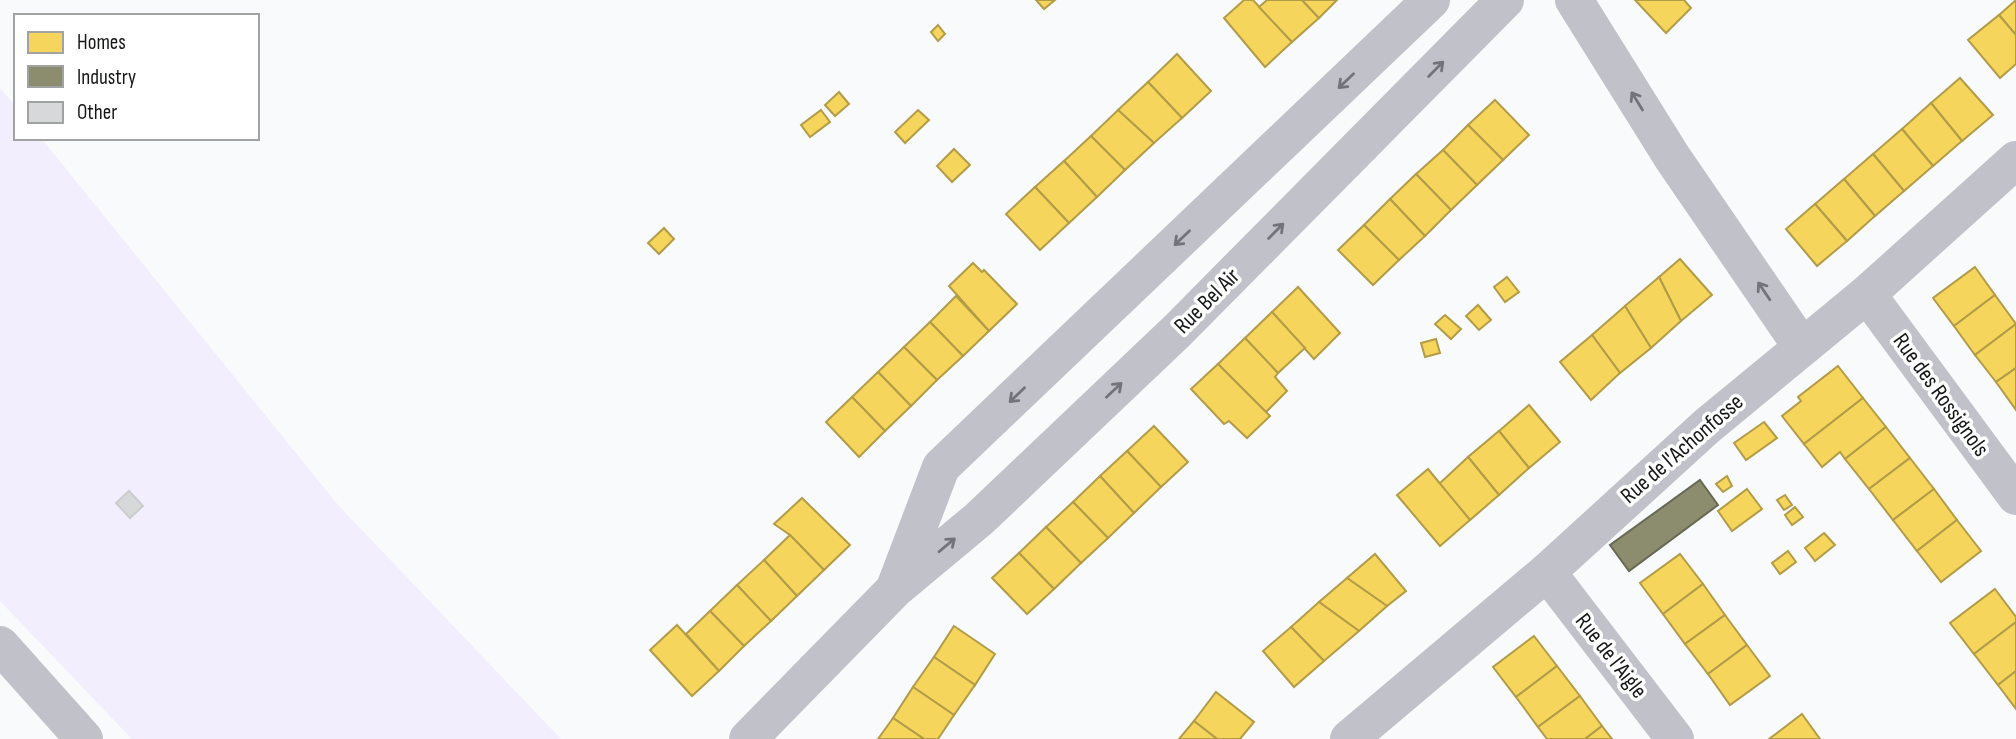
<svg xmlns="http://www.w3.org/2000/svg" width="2016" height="739" font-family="'Sofia Sans Condensed',sans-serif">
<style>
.green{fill:#f2eefd}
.homes{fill:#f6d55c;stroke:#b29c47;stroke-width:2}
.industry{fill:#8c8c6e;stroke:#686954;stroke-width:2}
.building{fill:#d6d8d9;stroke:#cacccd;stroke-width:2}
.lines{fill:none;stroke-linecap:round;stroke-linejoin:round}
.street{stroke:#c0c1c9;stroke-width:38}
.oneway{stroke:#737479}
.labels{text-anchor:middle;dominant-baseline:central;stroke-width:7;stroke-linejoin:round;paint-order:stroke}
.street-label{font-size:23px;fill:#151617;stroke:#fff}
</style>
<rect width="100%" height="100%" fill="#f8fafc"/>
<polygon class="green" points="0,88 16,107 16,138 41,138 338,505 561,739 132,739 0,601"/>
<g class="homes">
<polygon points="1036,0 1055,0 1044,9"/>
<polygon points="1244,0 1253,0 1292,42 1265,67 1224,18"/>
<polygon points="1267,0 1302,0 1319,18 1292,42 1259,7"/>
<polygon points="1302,0 1337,0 1319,18"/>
<polygon points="1635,0 1684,0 1691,8 1666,33"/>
<polygon points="2016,0 2016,35 1999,15"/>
<polygon points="1999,15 2016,35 2016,64 2000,78 1968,40"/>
<polygon points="938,25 945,34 938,41 931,32"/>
<polygon points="1177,54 1211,91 1182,118 1148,82"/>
<polygon points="1960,78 1993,115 1962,141 1931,103"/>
<polygon points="1148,82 1182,118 1154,143 1118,110"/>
<polygon points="839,92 849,104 835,116 825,105"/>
<polygon points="1495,100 1529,135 1503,160 1468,125"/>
<polygon points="1931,103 1962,141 1933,166 1902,129"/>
<polygon points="821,110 830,122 810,137 801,125"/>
<polygon points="918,110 929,120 905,143 895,132"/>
<polygon points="1118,110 1154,143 1125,170 1091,136"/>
<polygon points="1468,125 1503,160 1477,185 1443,150"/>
<polygon points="1902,129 1933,166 1904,191 1873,154"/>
<polygon points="1091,136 1125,170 1097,197 1064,161"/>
<polygon points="954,149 970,165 952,182 937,166"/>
<polygon points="1443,150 1477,185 1451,210 1416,174"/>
<polygon points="1873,154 1904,191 1875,216 1844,179"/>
<polygon points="1064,161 1097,197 1069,223 1035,187"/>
<polygon points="1416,174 1451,210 1425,236 1390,199"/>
<polygon points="1844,179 1875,216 1847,241 1815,204"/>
<polygon points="1035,187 1069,223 1040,250 1006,214"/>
<polygon points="1390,199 1425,236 1399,260 1364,225"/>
<polygon points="1815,204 1847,241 1817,266 1786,229"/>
<polygon points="1364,225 1399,260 1373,285 1338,250"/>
<polygon points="664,228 674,239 659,254 648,243"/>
<polygon points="1680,259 1712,295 1681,321 1659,277"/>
<polygon points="973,263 982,272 984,270 1017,304 989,331 949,286"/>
<polygon points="1975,267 1995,295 1954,326 1933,298"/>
<polygon points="1507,277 1519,292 1505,302 1494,287"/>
<polygon points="1659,277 1681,321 1651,348 1625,306"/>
<polygon points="1298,287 1340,333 1314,359 1272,312"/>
<polygon points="1995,295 2016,324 1975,355 1954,326"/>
<polygon points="956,296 989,331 963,356 930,322"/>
<polygon points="1478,305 1491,320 1479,330 1466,316"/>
<polygon points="1625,306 1651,348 1620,373 1592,335"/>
<polygon points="1272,312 1305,348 1278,373 1245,338"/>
<polygon points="1445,315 1461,329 1451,339 1435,324"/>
<polygon points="930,322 963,356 937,380 904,347"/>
<polygon points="2016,324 2016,368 1996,382 1975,355"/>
<polygon points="1592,335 1620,373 1591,400 1560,362"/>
<polygon points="1245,338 1278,373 1275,377 1287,391 1266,412 1218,364"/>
<polygon points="1436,339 1440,353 1425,357 1421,343"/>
<polygon points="904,347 937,380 911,406 878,372"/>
<polygon points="1218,364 1270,416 1247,438 1229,421 1224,424 1191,389"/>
<polygon points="1838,366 1863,398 1804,444 1782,416 1801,401 1798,397"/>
<polygon points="2016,368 2016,410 1996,382"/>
<polygon points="878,372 911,406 885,431 852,397"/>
<polygon points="852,397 885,431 859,457 826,422"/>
<polygon points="1863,398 1886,427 1845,459 1840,452 1822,467 1804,444"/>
<polygon points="1529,405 1560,442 1529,468 1499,431"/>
<polygon points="1764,422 1777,438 1746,460 1734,443"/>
<polygon points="1154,426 1188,462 1161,487 1127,451"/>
<polygon points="1886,427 1910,458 1869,489 1845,459"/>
<polygon points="1499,431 1529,468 1499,495 1468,457"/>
<polygon points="1127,451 1161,487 1134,513 1100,476"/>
<polygon points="1468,457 1499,495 1470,520 1439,484"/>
<polygon points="1910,458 1934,489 1893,520 1869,489"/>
<polygon points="1428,469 1470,520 1440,546 1397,495"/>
<polygon points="1100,476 1134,513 1108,538 1073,502"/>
<polygon points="1727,476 1732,486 1723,492 1716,484"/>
<polygon points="1747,489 1762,509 1732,531 1718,511"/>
<polygon points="1934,489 1957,520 1917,551 1893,520"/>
<polygon points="1785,495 1792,505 1784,510 1777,500"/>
<polygon points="802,498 850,545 824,570 790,535 774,524"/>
<polygon points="1073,502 1108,538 1081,563 1046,527"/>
<polygon points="1795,507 1803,517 1792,525 1785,515"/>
<polygon points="1957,520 1981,551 1941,582 1917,551"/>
<polygon points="1046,527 1081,563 1054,589 1019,553"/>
<polygon points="1824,533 1835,545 1815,561 1805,548"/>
<polygon points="790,535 824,570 797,596 764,560"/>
<polygon points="1788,551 1796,562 1780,574 1772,563"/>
<polygon points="1019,553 1054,589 1027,614 992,578"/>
<polygon points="1375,554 1406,591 1387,606 1347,578"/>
<polygon points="1680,554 1703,584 1663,614 1640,583"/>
<polygon points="764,560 797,596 771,621 737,585"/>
<polygon points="1347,578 1387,606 1359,631 1319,602"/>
<polygon points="1703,584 1725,615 1685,644 1663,614"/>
<polygon points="737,585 771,621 744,646 710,611"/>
<polygon points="1995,589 2016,617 2016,622 1974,654 1950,623"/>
<polygon points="1319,602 1359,631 1324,661 1291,627"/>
<polygon points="710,611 744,646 719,671 686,634"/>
<polygon points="1725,615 1747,645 1708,674 1685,644"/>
<polygon points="2016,622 2016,671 1998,685 1974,654"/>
<polygon points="677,625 719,671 692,696 650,650"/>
<polygon points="954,626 995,654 975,685 934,657"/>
<polygon points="1291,627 1324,661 1294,687 1263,651"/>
<polygon points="1534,636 1557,666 1516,697 1493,667"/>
<polygon points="1747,645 1770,676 1730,705 1708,674"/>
<polygon points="934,657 975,685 954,715 913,687"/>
<polygon points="1557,666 1580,696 1538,727 1516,697"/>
<polygon points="2016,671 2016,709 1998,685"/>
<polygon points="913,687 954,715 938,739 924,739 893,718"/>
<polygon points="1216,692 1254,722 1240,739 1217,739 1194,721"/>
<polygon points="1580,696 1602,726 1585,739 1547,739 1538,727"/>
<polygon points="1802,714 1820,739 1769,739"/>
<polygon points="893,718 924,739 878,739"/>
<polygon points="1194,721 1217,739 1179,739"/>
<polygon points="1602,726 1612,739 1585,739"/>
</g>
<polygon class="industry" points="1700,480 1718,505 1629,571 1610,545"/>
<polygon class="building" points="129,491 143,506 130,518 116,503"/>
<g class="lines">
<g class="street">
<polyline points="1574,0 1672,157 1802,347"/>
<polyline points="1867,294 2016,496"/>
<polyline points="1547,572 1675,739"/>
<polyline points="895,588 941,467 1431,0"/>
<polyline points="0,645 84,739"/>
<polyline points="748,739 895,589 979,519 1177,331 1505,0"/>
<polyline points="1349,739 1547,572 1707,426 1867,294 2016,160"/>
</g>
</g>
<defs><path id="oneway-shaft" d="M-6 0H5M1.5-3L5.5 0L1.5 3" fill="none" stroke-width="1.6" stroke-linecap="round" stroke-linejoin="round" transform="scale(1.75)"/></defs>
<g class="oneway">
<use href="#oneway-shaft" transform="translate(1436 69) rotate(-45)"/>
<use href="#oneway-shaft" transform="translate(1346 81) rotate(136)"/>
<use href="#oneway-shaft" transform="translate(1637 101) rotate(-122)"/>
<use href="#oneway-shaft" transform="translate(1276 231) rotate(-45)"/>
<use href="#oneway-shaft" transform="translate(1182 238) rotate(136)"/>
<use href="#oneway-shaft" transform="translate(1764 291) rotate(-124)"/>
<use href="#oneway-shaft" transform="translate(1114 390) rotate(-43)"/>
<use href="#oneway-shaft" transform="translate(1017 395) rotate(136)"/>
<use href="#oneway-shaft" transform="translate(947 545) rotate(-40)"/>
</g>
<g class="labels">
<g class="street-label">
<text transform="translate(1207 301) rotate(-45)">Rue Bel Air</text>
<text transform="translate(1941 395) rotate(54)">Rue des Rossignols</text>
<text transform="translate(1682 449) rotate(-41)">Rue de l'Achonfosse</text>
<text transform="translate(1611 656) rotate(52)">Rue de l'Aigle</text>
</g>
</g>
<rect x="14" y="14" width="245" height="126" fill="#ffffff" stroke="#a1a2a2" stroke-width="2"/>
<rect x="28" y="32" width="35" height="21" fill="#f6d55c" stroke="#a1a2a2" stroke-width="2"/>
<text x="77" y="49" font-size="21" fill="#151617">Homes</text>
<rect x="28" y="66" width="35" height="21" fill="#8c8c6e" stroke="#a1a2a2" stroke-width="2"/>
<text x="77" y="84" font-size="21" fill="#151617">Industry</text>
<rect x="28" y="102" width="35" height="21" fill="#d6d8d9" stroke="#a1a2a2" stroke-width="2"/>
<text x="77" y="119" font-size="21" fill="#151617">Other</text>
</svg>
